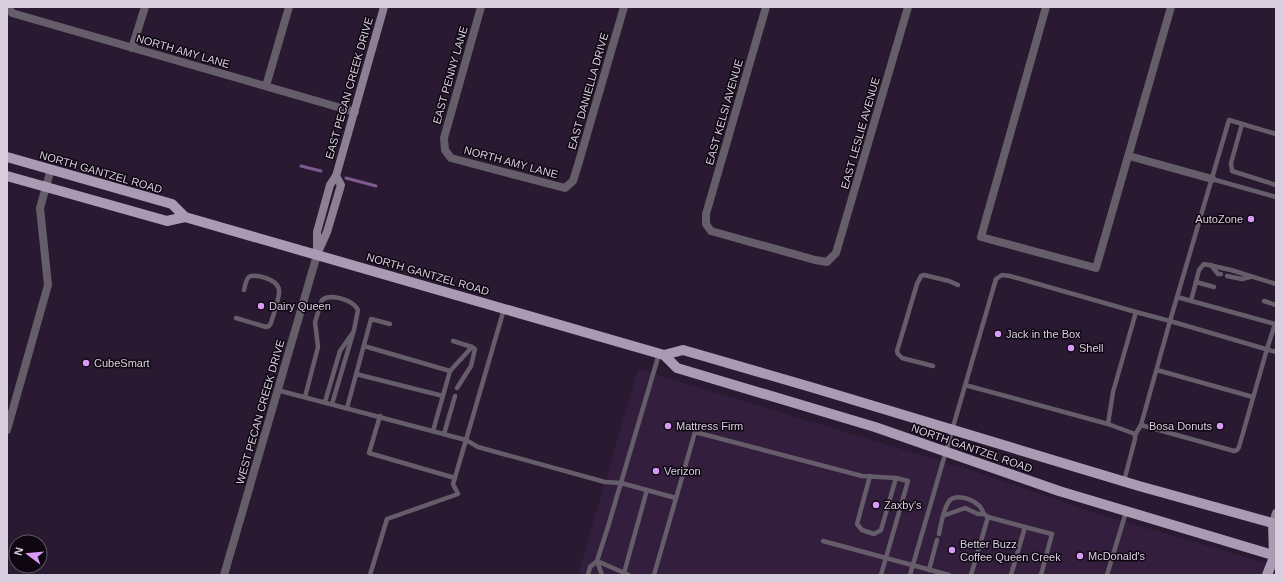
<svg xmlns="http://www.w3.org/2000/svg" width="1283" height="582" font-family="Arial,sans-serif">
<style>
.built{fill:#331f3d}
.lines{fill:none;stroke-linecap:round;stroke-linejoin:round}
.stream{stroke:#7e5a8f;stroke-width:3}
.lane{stroke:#665d6a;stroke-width:4.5}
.street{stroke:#665d6a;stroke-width:8}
.secondary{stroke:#8d8094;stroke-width:8}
.primary{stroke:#ab9ab4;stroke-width:10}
.poi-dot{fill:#d99af7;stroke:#0e0712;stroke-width:1.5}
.labels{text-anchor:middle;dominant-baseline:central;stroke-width:3;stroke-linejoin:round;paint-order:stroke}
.street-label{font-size:11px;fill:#d9cede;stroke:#0e0712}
.poi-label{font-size:11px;fill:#d9cede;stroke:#0e0712;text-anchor:start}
</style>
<rect width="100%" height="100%" fill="#291931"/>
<polygon class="built" points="638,369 967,469 1099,514 1276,566 1276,575 578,575"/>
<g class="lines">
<g class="stream">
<polyline points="301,166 321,171"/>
<polyline points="346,178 376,186"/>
</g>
<g class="lane">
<polyline points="1242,124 1231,163 1232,171 1276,185"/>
<polyline points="1212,179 1276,197"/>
<polyline points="1211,265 1218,274 1221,274"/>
<polyline points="1227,276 1242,279 1250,277"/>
<polyline points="1196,282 1214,287"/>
<polyline points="1191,301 1199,270 1204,264 1231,270 1276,284"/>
<polyline points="1264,301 1276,305"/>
<path d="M236,318l30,9 3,-1 2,-3c2,-8 9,-25 8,-33 -1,-11 -27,-18 -31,-12 -2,2 -3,8 -4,12"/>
<polyline points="453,341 472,347 475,349 471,366 457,388"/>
<polyline points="364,346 450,371"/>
<polyline points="933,366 902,358 898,354 897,351 917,284 921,276 924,275 949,281 958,285"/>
<polyline points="1157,370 1253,397"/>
<polyline points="356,374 443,396"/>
<polyline points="965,385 1108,424 1135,434 1135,439 1124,481"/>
<polyline points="277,390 466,440 504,309"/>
<path d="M305,397l13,-50 -3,-25 7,-22c9,-7 31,0 36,10l-4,20 -22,74"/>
<polyline points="325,402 340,351 352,334"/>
<polyline points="347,408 371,319 390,324"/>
<polyline points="380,416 369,453 455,478"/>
<polyline points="1108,424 1113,392 1136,312 1170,321 1229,120 1276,134"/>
<polyline points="1141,425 1234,451 1237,450 1239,447 1267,349 1275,324 1177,297"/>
<polyline points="433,431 450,371 472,347"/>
<polyline points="444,434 455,396"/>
<polyline points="1135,435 1141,425 1170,321 1276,352"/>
<polyline points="870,476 857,524 862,530 874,534 881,530 896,478"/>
<polyline points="943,516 965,508 978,514 984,514 988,517 1025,527"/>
<path d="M939,534c2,-10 4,-23 9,-31 5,-10 22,-5 29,1 4,2 5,6 7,10"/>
<polyline points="823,541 949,575"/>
<polyline points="597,561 629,575"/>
<polyline points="597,561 602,575"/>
<polyline points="929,570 937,540"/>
<polyline points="624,573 647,490"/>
<polyline points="370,575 387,519 458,494 453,484 466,440 478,447 605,482 621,483 676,498"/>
<polyline points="588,575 590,567 597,561 607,530 659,354"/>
<polyline points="654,575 695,432 862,476 896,478 908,481 881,575"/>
<polyline points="910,575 996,279 1002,275 1010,276 1136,312"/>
<polyline points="971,575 988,517"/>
<polyline points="1011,575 1025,527 1052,534 1041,575"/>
<polyline points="1107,575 1126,512"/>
</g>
<g class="street">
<polyline points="8,7 12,13 355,112"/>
<polyline points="481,7 444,138 445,150 451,158 565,188 573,181 578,165 624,7"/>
<polyline points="766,7 706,214 706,224 711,231 815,260 827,262 836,253 908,7"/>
<polyline points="1046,7 981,237 1096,268 1171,7"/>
<polyline points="132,48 145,7"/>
<polyline points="266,86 289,7"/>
<polyline points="1129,156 1212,179"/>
<polyline points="7,430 48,285 40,208 51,169"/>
<polyline points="224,575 317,255"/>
</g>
<g class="secondary">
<polyline points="318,252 327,232 341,185 336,176"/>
<polyline points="317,255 317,232 330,185 336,176 384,7"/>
<polyline points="1273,523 1276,513"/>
</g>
<g class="primary">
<polyline points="7,157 172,204 185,217 664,355 677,368 875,427 1059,491 1276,556"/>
<polyline points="7,176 167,221 185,217"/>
<polyline points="664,355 683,350 814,388 1139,486 1276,524"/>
<polyline points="1273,523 1274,555"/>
<polyline points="1267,575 1276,552"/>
</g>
</g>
<g class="poi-dot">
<circle cx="1251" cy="219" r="4"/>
<circle cx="261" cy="306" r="4"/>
<circle cx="998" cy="334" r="4"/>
<circle cx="1071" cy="348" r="4"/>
<circle cx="86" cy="363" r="4"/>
<circle cx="668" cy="426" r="4"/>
<circle cx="1220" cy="426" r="4"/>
<circle cx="656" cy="471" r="4"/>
<circle cx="876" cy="505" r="4"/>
<circle cx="952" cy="550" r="4"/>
<circle cx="1080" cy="556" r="4"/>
</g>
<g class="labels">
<g class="street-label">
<text transform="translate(183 51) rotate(16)">NORTH AMY LANE</text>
<text transform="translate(450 75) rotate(-74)">EAST PENNY LANE</text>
<text transform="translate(349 88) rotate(-74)">EAST PECAN CREEK DRIVE</text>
<text transform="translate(588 91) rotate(-74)">EAST DANIELLA DRIVE</text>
<text transform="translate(724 112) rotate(-74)">EAST KELSI AVENUE</text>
<text transform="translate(860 133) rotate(-74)">EAST LESLIE AVENUE</text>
<text transform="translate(511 162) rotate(15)">NORTH AMY LANE</text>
<text transform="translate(101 172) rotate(16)">NORTH GANTZEL ROAD</text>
<text transform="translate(428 274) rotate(16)">NORTH GANTZEL ROAD</text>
<text transform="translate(260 412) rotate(-74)">WEST PECAN CREEK DRIVE</text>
<text transform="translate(972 448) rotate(19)">NORTH GANTZEL ROAD</text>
</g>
<g class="poi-label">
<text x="1243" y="219" text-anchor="end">AutoZone</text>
<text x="269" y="306">Dairy Queen</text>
<text x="1006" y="334">Jack in the Box</text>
<text x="1079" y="348">Shell</text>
<text x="94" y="363">CubeSmart</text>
<text x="676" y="426">Mattress Firm</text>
<text x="1212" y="426" text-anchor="end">Bosa Donuts</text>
<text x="664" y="471">Verizon</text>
<text x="884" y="505">Zaxby's</text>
<text x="960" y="544">Better Buzz<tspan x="960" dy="13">Coffee Queen Creek</tspan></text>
<text x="1088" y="556">McDonald's</text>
</g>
</g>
<rect width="1283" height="582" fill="none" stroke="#d9cede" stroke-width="16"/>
<g transform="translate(28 554) rotate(286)"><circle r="19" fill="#0e0712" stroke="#5f5764"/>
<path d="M0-3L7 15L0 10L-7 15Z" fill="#d99af7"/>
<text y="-6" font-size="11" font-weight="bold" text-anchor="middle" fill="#d9cede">N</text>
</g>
</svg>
